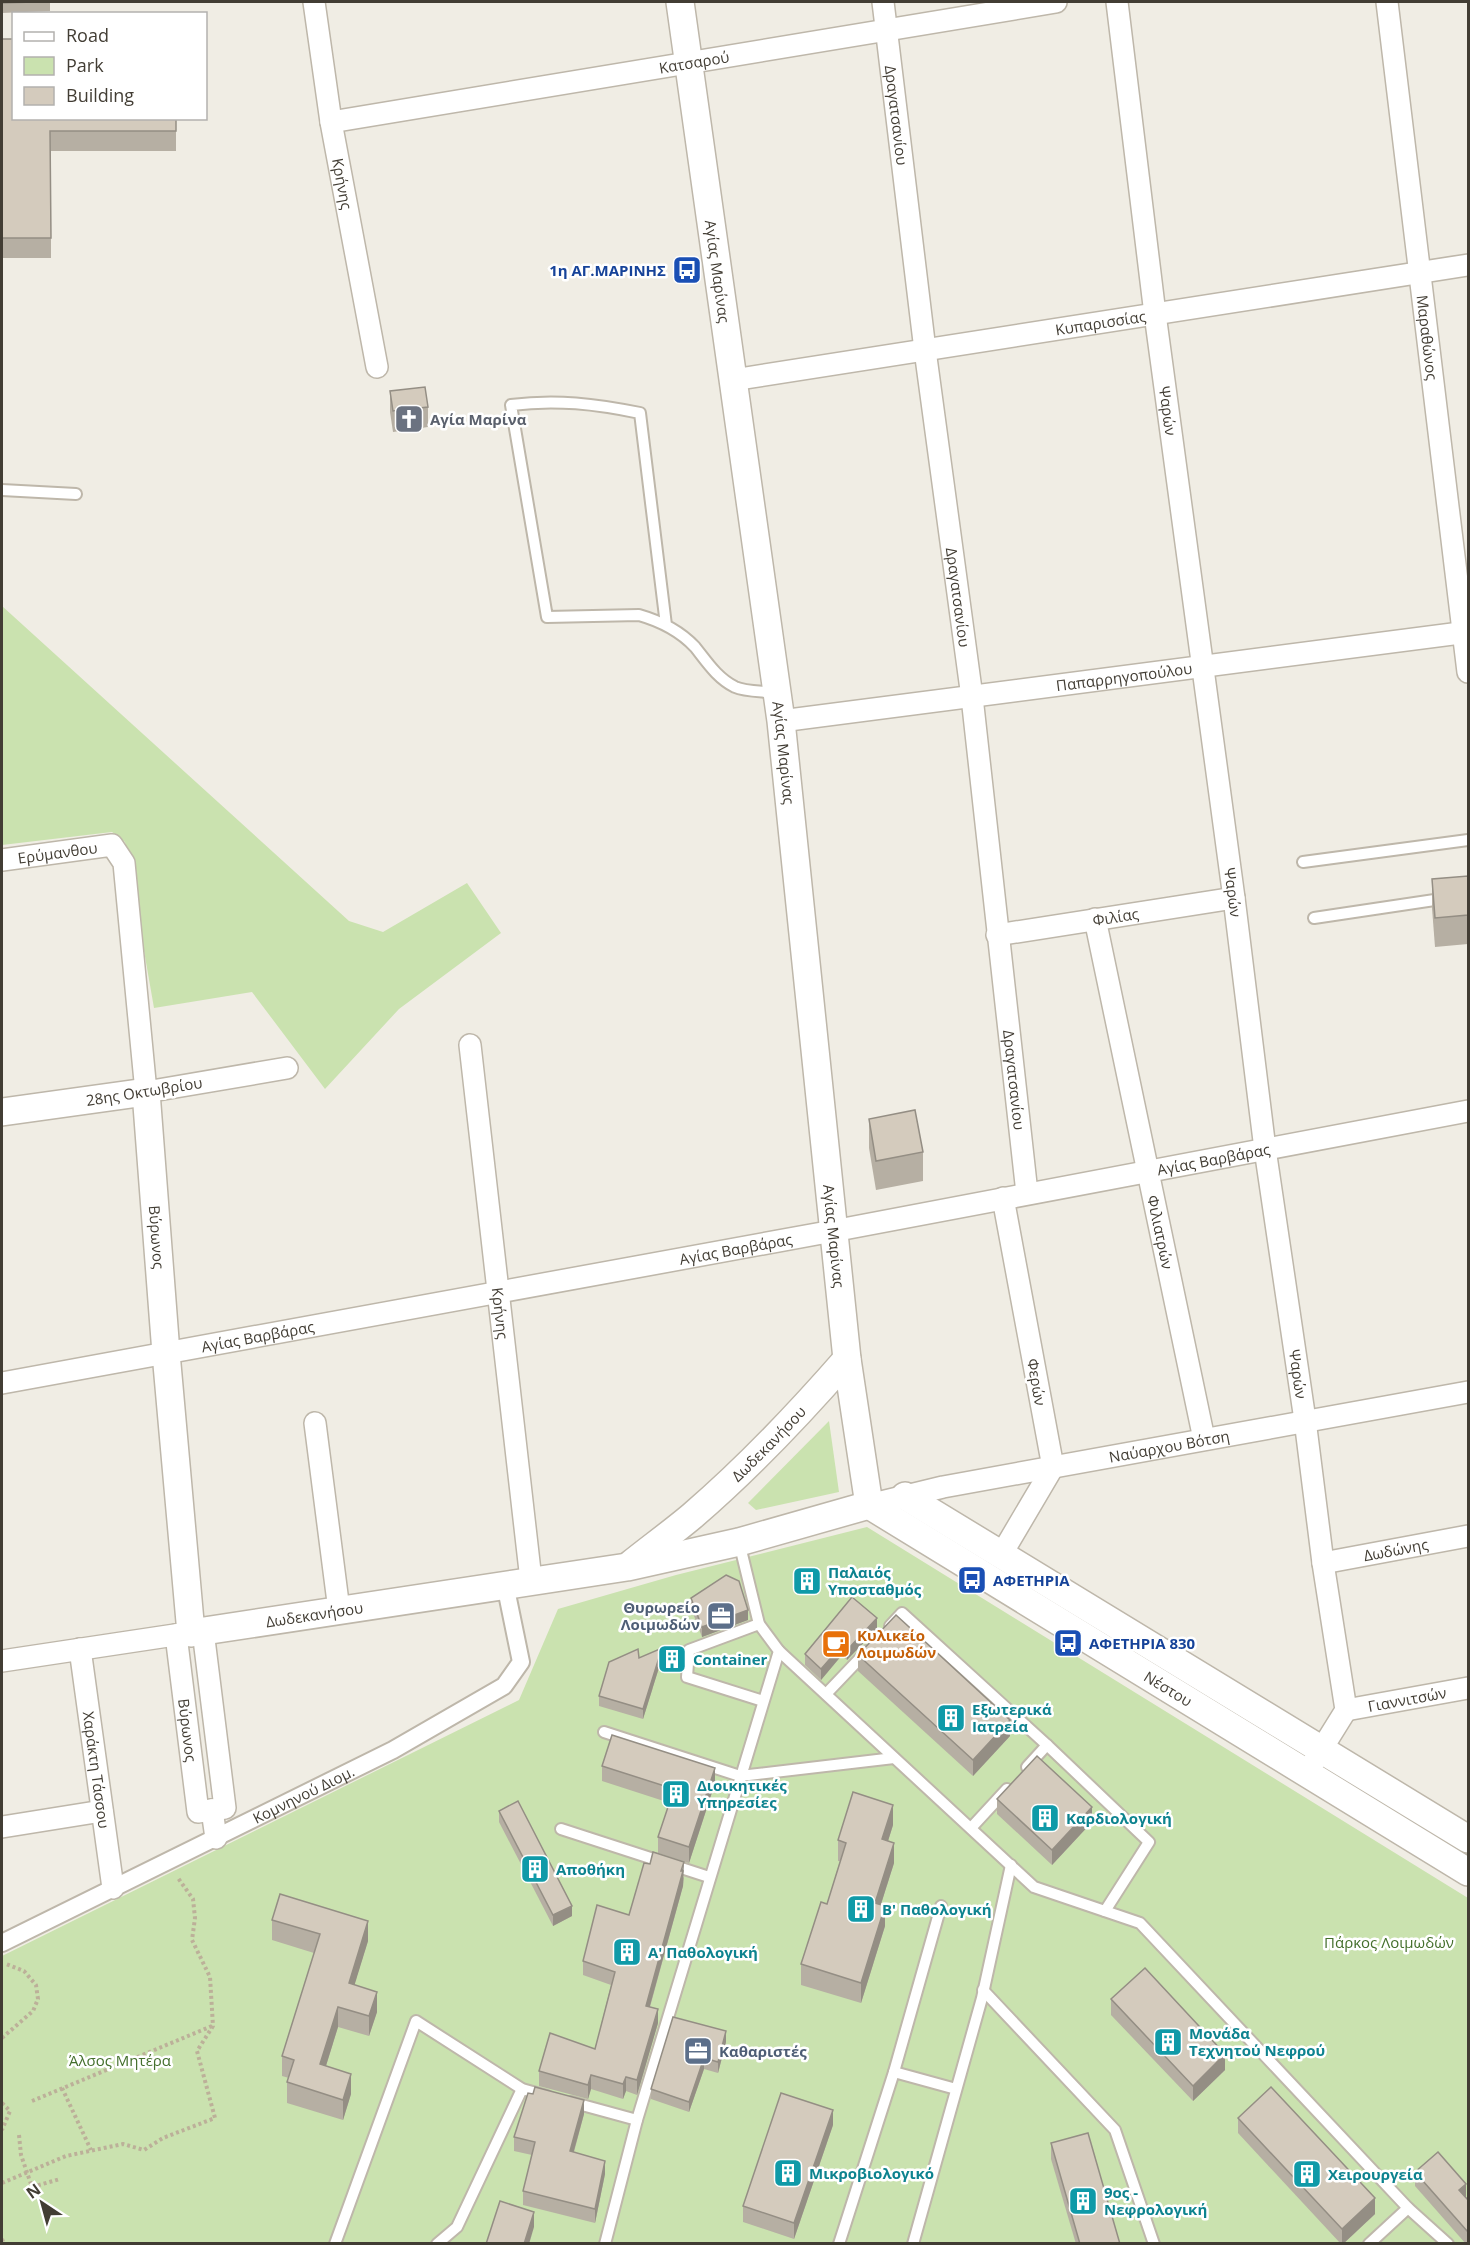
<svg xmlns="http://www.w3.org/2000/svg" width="1470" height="2245" font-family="'Open Sans',sans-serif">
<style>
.green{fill:#cae2af}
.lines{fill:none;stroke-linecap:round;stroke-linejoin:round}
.service-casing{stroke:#beb7aa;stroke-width:14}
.pedestrian-casing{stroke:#beb7aa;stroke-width:20}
.minor-casing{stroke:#beb7aa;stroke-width:24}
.tertiary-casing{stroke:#beb7aa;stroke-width:30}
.path{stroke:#bcb099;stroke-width:4;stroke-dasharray:3 3;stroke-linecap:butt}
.service{stroke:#fff;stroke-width:10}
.pedestrian{stroke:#fff;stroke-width:16}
.minor{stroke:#fff;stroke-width:21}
.tertiary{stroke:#fff;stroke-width:27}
.wall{fill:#b6afa3}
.shaded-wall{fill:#948e84}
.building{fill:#d4cbbd;stroke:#948e84;stroke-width:1.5}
.labels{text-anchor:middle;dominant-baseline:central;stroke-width:5;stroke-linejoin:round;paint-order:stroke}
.street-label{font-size:15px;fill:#423d34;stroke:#fff}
.transit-label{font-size:15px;font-weight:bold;fill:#164399;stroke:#fff;text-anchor:start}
.worship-label{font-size:15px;font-weight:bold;fill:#5b616d;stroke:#fff;text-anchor:start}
.culture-label{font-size:15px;font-weight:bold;fill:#0d838f;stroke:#fff;text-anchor:start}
.service-label{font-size:15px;font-weight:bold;fill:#4e5e75;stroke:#fff;text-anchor:end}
.food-label{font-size:15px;font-weight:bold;fill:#c56008;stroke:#fff;text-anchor:start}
.park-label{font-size:15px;fill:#446f2c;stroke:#fff}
</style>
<rect width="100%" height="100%" fill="#f0ede4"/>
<g class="green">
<polygon points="2,606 349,921 383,932 467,883 501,933 399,1009 325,1089 252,992 154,1008 125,842 112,832 2,845"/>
<polygon points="829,1421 839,1492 756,1510 748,1503"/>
<polygon points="867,1527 1468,1898 1468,2243 2,2244 2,1956 519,1700 558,1609 676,1575"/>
</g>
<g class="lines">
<g class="service-casing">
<g id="service">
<polyline points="2,490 76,494"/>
<path d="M666,625l-26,-212c-44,-9 -84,-14 -129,-8l36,212 92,-2c21,6 41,16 56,32 12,15 22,31 40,40 11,5 29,4 41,6"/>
<polyline points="1303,862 1468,840"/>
<polyline points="1314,918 1468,895"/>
<polyline points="759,1624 689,1650 687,1677 763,1701"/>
<polyline points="890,1626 902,1613 1047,1745 1149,1842 1105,1911"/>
<polyline points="779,1651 1034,1887 1140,1923 1408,2208 1448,2244"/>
<polyline points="826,1694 867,1651"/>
<polyline points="604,1732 740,1776 894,1758"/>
<polyline points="1027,1767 1047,1745"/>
<polyline points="971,1828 1007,1789"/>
<polyline points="561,1829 709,1877"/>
<polyline points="983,1990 1115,2130 1154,2244"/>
<polyline points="894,2072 956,2089"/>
<polyline points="571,2102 637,2120"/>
<polyline points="335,2244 416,2021 522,2089 547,2096"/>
<polyline points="437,2244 457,2227 522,2089"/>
<polyline points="605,2244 637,2120 779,1651 759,1624 739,1542"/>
<polyline points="839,2244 894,2072 941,1906"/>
<polyline points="913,2244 982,1998 1011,1865"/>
<polyline points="1369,2244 1408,2208"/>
</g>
</g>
<g class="pedestrian-casing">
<g id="pedestrian">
<path id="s1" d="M2,1943l391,-193 111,-64 17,-24 -16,-78"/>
</g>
</g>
<g class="minor-casing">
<g id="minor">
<path id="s2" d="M314,2l17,120 46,245"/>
<path id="s3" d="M883,2l42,348 47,347 55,496"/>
<path id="s4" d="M1117,2l38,312 79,584 31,251 40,271 18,143 23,147 -33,53"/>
<path id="s5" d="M1387,2l81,670"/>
<path id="s6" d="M331,122l725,-120"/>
<path id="s7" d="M733,380l735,-115"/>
<path id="s8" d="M781,721l687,-89"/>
<path id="s9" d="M2,860l110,-15 12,18 22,229 141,-24"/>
<path id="s10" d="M1095,919l109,520"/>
<path id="s11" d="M997,935l237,-37"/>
<path id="s12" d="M470,1045l61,535"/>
<path id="s13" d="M2,1383l831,-152 635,-120"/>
<polyline points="315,1423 339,1610"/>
<path id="s14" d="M869,1505l74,-18 525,-95"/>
<polyline points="1001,1555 1053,1467 1003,1198"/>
<path id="s15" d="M1323,1563l145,-27"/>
<path id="s16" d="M176,1635l22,177 27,-4 -22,-177"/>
<path id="s17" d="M80,1649l33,239"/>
<polyline points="2,1661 188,1633"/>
<path id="s18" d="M1346,1710l122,-22"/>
<polyline points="212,1810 216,1838"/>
<polyline points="2,1827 102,1811"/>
</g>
</g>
<g class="tertiary-casing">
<g id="tertiary">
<path id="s19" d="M680,2l101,719 66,638 22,146"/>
<path id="s20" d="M2,1112l144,-20 20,261 25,280 436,-66 112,-25 130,-37"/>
<polyline points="905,1496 1468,1839"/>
<path id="s21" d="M869,1505l599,367"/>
<path id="s22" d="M631,1564c20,-16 42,-32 61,-48 56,-48 107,-102 155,-157"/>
</g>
</g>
<g class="path">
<polyline points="2,2038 33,2011 38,1999 36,1985 24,1971 6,1964"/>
<polyline points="62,2088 91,2150"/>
<polyline points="32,2101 212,2026"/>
<polyline points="2,2103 10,2111 2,2130"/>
<polyline points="19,2135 21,2155 32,2187 60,2179"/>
<polyline points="2,2183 66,2156 123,2144 144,2150 163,2138 215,2118 197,2051 213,2026 210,1977 192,1940 195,1918 193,1899 178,1878"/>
<polyline points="2,2239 4,2244"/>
</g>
<use href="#service" class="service"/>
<use href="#pedestrian" class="pedestrian"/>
<use href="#minor" class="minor"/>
<use href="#tertiary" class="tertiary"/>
</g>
<g class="wall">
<polygon points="2,2 50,2 50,11 2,13"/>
<polygon points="2,39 176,118 176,151 51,151 51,258 2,258"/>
<polygon points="390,391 428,407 428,427 393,432 390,412"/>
<polygon points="1468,876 1468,944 1435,947 1432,908 1432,879"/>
<polygon points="869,1119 923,1152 923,1181 876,1190 869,1148"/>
<polygon points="691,1598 748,1620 702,1637 691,1608"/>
<polygon points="877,1629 847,1660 842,1655 821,1680 805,1665 805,1654"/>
<polygon points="858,1655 1010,1736 973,1776 858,1671"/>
<polygon points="662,1658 643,1719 599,1706 599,1696"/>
<polygon points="602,1766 715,1783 689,1863 658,1853 658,1837 670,1803 602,1781"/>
<polygon points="997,1799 1092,1822 1052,1865 997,1814"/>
<polygon points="499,1811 572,1916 553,1926 499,1822"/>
<polygon points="893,1825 888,1841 894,1863 881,1904 885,1926 861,2003 801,1985 801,1964 827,1904 840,1861 838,1861 838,1840"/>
<polygon points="684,1877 683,1886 650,2007 658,2023 637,2095 626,2091 623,2099 591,2089 588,2099 539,2086 539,2071 595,2049 611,1985 583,1975 583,1961 629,1915"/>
<polygon points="272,1920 368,1941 354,1985 377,2012 369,2036 338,2027 326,2066 351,2094 343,2120 287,2103 287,2082 289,2078 282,2076 282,2056 314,1953 272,1940"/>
<polygon points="1111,1999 1225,2070 1193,2101 1111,2015"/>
<polygon points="726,2042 718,2073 704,2069 689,2112 651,2099 651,2089"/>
<polygon points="584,2114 574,2152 605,2174 595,2223 523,2205 523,2191 532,2155 514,2151 514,2137"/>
<polygon points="1238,2118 1375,2214 1343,2244 1341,2244 1238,2133"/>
<polygon points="833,2125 794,2239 743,2222 743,2206"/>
<polygon points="1051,2143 1120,2244 1076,2244 1051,2159"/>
<polygon points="1415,2172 1466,2197 1468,2200 1468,2244 1466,2244 1415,2186"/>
</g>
<g class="shaded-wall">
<polygon points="748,1610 748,1620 702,1637 702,1627"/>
<polygon points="877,1618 877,1629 847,1660 847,1650"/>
<polygon points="842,1645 842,1655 821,1680 821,1669"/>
<polygon points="662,1648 662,1658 643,1719 643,1709"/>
<polygon points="1010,1720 1010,1736 973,1776 973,1760"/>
<polygon points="715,1768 715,1783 689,1863 689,1847"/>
<polygon points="893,1805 893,1825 882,1860 882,1839"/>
<polygon points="1092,1807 1092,1822 1052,1865 1052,1850"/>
<polygon points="894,1843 894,1863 875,1923 875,1903"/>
<polygon points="684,1862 683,1886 646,2020 646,2006"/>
<polygon points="572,1906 572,1916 553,1926 553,1915"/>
<polygon points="885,1906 885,1926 861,2003 861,1983"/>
<polygon points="368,1921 368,1941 349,2003 349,1983"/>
<polygon points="377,1992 377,2012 369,2036 369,2016"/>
<polygon points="338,2007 338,2027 320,2085 320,2064"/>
<polygon points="658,2009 658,2023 637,2095 637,2080"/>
<polygon points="726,2031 726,2042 718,2073 718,2062"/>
<polygon points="1225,2054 1225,2070 1193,2101 1193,2086"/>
<polygon points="704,2058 704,2069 689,2112 689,2102"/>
<polygon points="351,2074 351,2094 343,2120 343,2100"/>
<polygon points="591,2075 591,2089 588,2099 588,2085"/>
<polygon points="626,2077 626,2091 623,2099 623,2084"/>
<polygon points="584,2100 584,2114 570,2165 570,2151"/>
<polygon points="833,2110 833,2125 794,2239 794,2223"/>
<polygon points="605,2161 605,2174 595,2223 595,2209"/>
<polygon points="1466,2184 1466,2197 1459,2204 1459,2190"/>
<polygon points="1375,2198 1375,2214 1343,2244 1342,2244 1342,2229"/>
<polygon points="534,2212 534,2227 529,2244 524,2244"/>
</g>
<g class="building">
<polygon points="2,2 34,2 2,3"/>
<polygon points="2,39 14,39 14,118 176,118 176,131 50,131 51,238 2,238"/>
<polygon points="425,387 428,407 393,411 390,391"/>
<polygon points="1468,876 1468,915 1435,918 1432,879"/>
<polygon points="915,1110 923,1152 876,1161 869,1119"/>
<polygon points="726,1575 739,1581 748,1610 702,1627 691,1598"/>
<polygon points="852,1597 877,1618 847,1650 842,1645 821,1669 805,1654"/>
<polygon points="896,1615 1010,1720 973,1760 858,1655"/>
<polygon points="662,1648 643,1709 599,1696 609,1662 638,1649 639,1658"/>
<polygon points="612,1735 715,1768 689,1847 658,1837 674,1789 602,1766"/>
<polygon points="1037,1756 1092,1807 1052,1850 997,1799"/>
<polygon points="853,1792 893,1805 882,1839 894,1843 875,1903 885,1906 861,1983 801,1964 821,1902 827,1904 846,1843 838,1840"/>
<polygon points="518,1801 572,1906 553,1915 499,1811"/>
<polygon points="653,1852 684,1862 681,1871 683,1871 646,2006 658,2009 637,2080 626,2077 623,2084 591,2075 588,2085 539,2071 550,2033 595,2049 615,1972 583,1961 597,1905 629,1915 644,1863 650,1864"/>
<polygon points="280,1894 368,1921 349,1983 377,1992 369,2016 338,2007 320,2064 351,2074 343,2100 287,2082 294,2060 282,2056 320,1934 272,1920"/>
<polygon points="1145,1968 1225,2054 1193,2086 1111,1999"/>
<polygon points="673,2017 726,2031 718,2062 704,2058 689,2102 651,2089"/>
<polygon points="535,2087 584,2100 570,2151 605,2161 595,2209 523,2191 535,2142 514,2137 528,2093 533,2094"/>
<polygon points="1271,2087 1375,2198 1342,2229 1238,2118"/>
<polygon points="781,2093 833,2110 794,2223 743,2206"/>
<polygon points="1088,2133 1120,2244 1080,2244 1051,2143"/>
<polygon points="1438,2152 1466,2184 1459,2190 1468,2200 1468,2232 1415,2172"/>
<polygon points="500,2201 534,2212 524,2244 486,2244"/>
</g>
<defs>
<g id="bus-square" transform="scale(1.5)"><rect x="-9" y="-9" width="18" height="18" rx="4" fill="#1a4fb4" stroke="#fff"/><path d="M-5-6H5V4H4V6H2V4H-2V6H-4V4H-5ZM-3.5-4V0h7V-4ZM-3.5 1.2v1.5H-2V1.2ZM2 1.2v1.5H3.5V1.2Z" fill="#fff"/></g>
<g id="church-square" transform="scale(1.5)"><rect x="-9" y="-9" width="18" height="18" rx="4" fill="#6b7280" stroke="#fff"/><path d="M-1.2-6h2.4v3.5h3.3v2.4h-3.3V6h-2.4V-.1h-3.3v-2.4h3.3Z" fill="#fff"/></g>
<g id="building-square" transform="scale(1.5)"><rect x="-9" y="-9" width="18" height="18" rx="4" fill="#0f9aa8" stroke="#fff"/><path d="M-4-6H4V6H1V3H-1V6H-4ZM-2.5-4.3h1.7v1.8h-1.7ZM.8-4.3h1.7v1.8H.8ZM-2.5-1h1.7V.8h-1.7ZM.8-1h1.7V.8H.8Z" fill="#fff"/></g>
<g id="office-square" transform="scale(1.5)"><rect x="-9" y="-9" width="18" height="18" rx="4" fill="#5c6f8a" stroke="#fff"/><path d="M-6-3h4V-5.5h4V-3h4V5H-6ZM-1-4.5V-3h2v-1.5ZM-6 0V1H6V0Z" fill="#fff"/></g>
<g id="cafe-square" transform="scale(1.5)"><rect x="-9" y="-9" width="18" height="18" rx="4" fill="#e8710a" stroke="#fff"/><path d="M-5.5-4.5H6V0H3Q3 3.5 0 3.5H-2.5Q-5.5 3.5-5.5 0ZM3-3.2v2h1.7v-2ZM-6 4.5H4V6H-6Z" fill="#fff"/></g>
</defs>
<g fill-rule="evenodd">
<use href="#bus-square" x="687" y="270"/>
<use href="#church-square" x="409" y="419"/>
<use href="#bus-square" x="972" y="1580"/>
<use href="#building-square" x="807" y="1581"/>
<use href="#office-square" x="721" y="1616"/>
<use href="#bus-square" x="1068" y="1643"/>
<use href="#cafe-square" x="836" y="1644"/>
<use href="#building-square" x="672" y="1659"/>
<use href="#building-square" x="951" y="1718"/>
<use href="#building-square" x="676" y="1794"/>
<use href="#building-square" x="1045" y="1818"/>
<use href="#building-square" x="535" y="1869"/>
<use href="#building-square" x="861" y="1909"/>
<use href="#building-square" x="627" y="1952"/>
<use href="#building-square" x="1168" y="2042"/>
<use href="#office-square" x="698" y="2051"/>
<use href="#building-square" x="788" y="2173"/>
<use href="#building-square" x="1307" y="2174"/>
<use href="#building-square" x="1083" y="2201"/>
</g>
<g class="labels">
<g class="street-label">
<text stroke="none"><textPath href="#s6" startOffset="368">Κατσαρού</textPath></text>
<text stroke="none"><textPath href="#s3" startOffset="114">Δραγατσανίου</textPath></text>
<text stroke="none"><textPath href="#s2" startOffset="184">Κρήνης</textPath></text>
<text stroke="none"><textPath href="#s19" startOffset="272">Αγίας Μαρίνας</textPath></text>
<text stroke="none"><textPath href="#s7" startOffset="372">Κυπαρισσίας</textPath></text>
<text stroke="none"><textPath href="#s5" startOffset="338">Μαραθώνος</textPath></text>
<text stroke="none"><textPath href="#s4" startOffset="412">Ψαρών</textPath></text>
<text stroke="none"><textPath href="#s3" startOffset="600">Δραγατσανίου</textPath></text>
<text stroke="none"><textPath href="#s8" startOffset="346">Παπαρρηγοπούλου</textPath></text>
<text stroke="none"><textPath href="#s19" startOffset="758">Αγίας Μαρίνας</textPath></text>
<text stroke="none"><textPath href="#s9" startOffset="56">Ερύμανθου</textPath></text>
<text stroke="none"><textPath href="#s4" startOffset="898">Ψαρών</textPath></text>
<text stroke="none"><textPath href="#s11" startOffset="120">Φιλίας</textPath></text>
<text stroke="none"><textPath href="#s3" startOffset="1086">Δραγατσανίου</textPath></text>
<text transform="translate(144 1091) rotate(-9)">28ης Οκτωβρίου</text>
<text stroke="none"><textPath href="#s13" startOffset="1232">Αγίας Βαρβάρας</textPath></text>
<text stroke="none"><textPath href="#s10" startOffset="320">Φιλιατρών</textPath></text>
<text stroke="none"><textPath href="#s19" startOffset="1244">Αγίας Μαρίνας</textPath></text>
<text stroke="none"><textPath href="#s20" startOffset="291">Βύρωνος</textPath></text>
<text stroke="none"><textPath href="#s13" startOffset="746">Αγίας Βαρβάρας</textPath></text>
<text stroke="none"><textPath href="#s12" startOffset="270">Κρήνης</textPath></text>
<text stroke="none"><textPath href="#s13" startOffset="260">Αγίας Βαρβάρας</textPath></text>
<text stroke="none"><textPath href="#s4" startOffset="1384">Ψαρών</textPath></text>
<text transform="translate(1037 1382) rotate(80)">Φερών</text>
<text stroke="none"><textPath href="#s22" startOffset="183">Δωδεκανήσου</textPath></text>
<text stroke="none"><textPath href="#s14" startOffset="306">Ναύαρχου Βότση</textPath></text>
<text stroke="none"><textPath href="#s15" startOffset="74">Δωδώνης</textPath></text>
<text stroke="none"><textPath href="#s20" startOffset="813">Δωδεκανήσου</textPath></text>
<text stroke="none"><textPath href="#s21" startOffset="351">Νέστου</textPath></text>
<text stroke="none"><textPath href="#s18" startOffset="62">Γιαννιτσών</textPath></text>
<text stroke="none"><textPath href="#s16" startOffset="96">Βύρωνος</textPath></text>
<text stroke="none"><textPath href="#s17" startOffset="122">Χαράκτη Τάσσου</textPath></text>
<text stroke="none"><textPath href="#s1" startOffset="336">Κομνηνού Διομ.</textPath></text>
</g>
<g class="transit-label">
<text x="666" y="270" text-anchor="end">1η ΑΓ.ΜΑΡΙΝΗΣ</text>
<text x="993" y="1580">ΑΦΕΤΗΡΙΑ</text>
<text x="1089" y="1643">ΑΦΕΤΗΡΙΑ 830</text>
</g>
<g class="worship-label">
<text x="430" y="419">Αγία Μαρίνα</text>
</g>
<g class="culture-label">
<text x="828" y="1572">Παλαιός<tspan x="828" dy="17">Υποσταθμός</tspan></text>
<text x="693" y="1659">Container</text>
<text x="972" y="1709">Εξωτερικά<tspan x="972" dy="17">Ιατρεία</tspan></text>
<text x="697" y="1785">Διοικητικές<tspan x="697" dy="17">Υπηρεσίες</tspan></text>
<text x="1066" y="1818">Καρδιολογική</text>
<text x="556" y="1869">Αποθήκη</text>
<text x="882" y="1909">Β' Παθολογική</text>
<text x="648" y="1952">Α' Παθολογική</text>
<text x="1189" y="2033">Μονάδα<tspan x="1189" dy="17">Τεχνητού Νεφρού</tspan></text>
<text x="809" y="2173">Μικροβιολογικό</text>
<text x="1328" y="2174">Χειρουργεία</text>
<text x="1104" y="2192">9ος -<tspan x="1104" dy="17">Νεφρολογική</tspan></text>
</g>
<g class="service-label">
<text x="700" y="1607">Θυρωρείο<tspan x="700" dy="17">Λοιμωδών</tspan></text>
<text x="719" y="2051" text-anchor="start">Καθαριστές</text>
</g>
<g class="food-label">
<text x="857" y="1635">Κυλικείο<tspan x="857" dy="17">Λοιμωδών</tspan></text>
</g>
<g class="park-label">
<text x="1389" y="1942">Πάρκος Λοιμωδών</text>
<text x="120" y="2060">Άλσος Μητέρα</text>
</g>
</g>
<rect width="1470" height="2245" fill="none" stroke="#423d34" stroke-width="6"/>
<rect x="12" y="12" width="195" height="108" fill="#ffffff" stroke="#b3b1ae" stroke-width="1.5"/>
<rect x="24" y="32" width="30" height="9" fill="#ffffff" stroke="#b3b1ae" stroke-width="1.5"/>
<text x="66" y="42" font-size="18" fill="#423d34">Road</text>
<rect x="24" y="57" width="30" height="18" fill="#cae2af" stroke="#b3b1ae" stroke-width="1.5"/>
<text x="66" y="72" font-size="18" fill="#423d34">Park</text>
<rect x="24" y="87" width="30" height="18" fill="#d4cbbd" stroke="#b3b1ae" stroke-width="1.5"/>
<text x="66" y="102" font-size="18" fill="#423d34">Building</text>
<g transform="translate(42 2203) rotate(324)" stroke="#ffffff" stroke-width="4.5" paint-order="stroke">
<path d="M0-4.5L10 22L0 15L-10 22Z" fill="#423d34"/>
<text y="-9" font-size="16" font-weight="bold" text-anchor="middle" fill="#423d34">N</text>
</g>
</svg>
